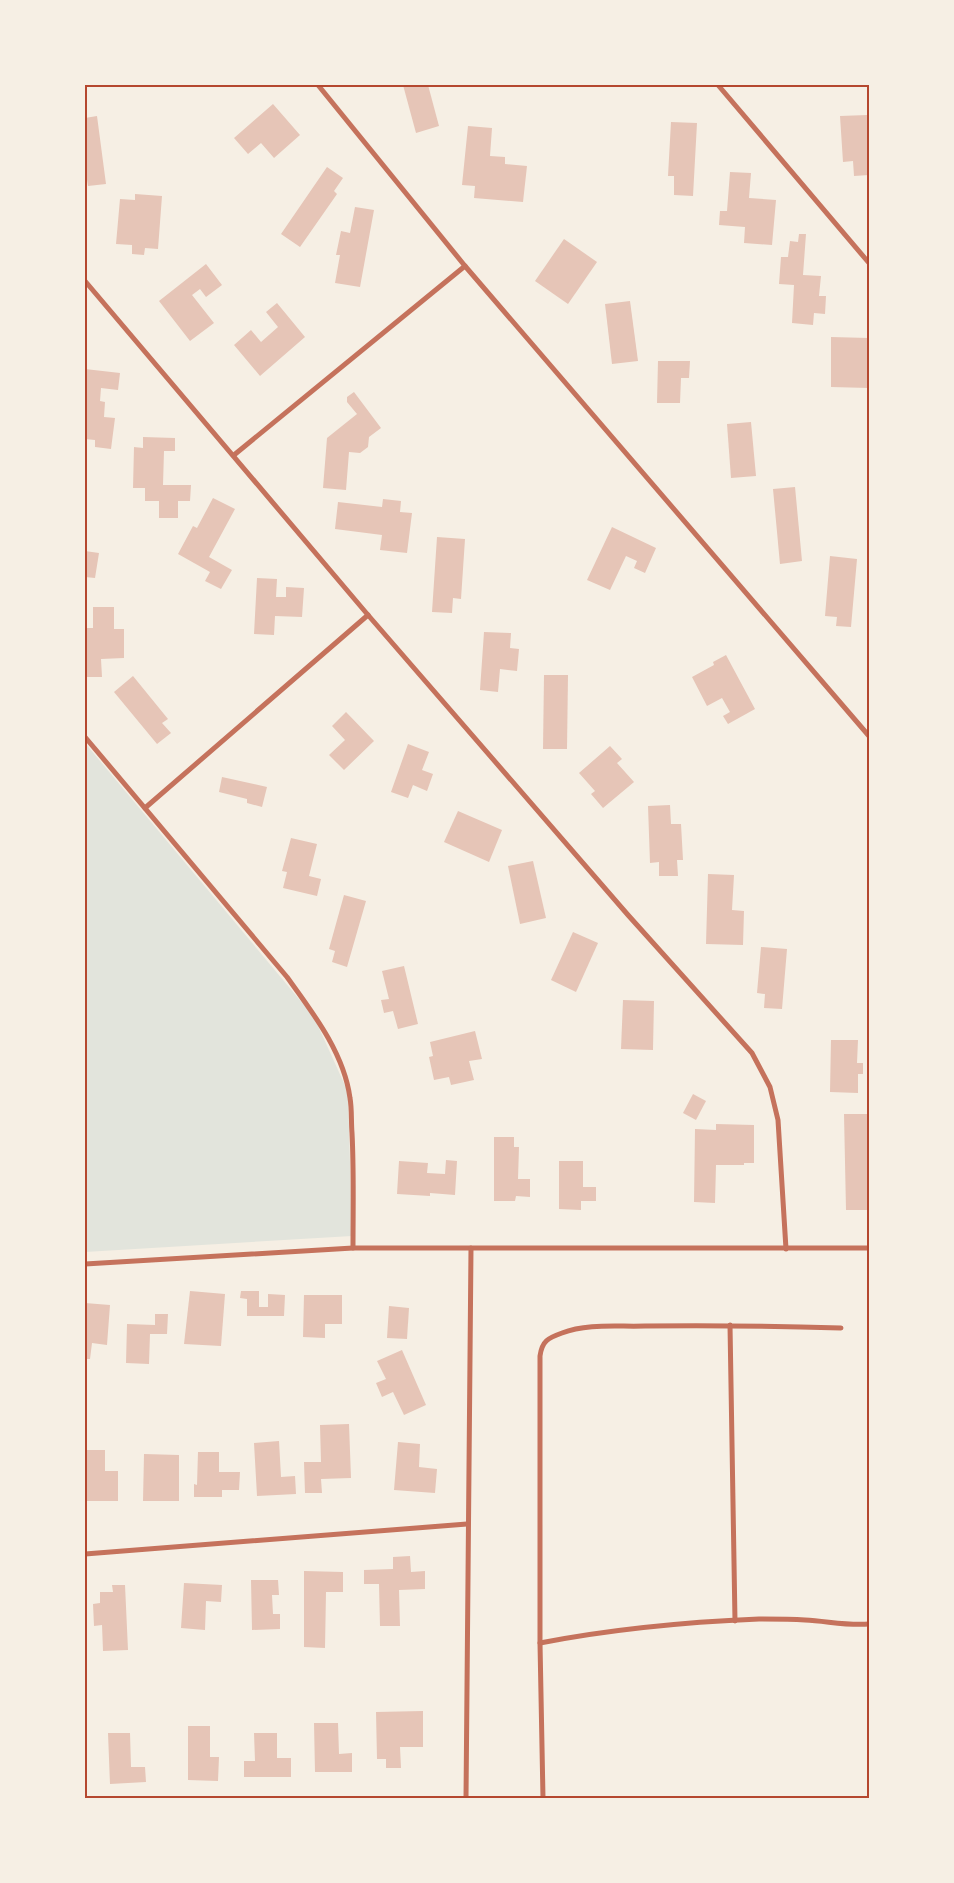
<svg xmlns="http://www.w3.org/2000/svg" width="954" height="1883" font-family="'Alegreya Sans',sans-serif">
<style>
.green{fill:#e2e4dc}
.building{fill:#e6c5b7}
.lines{fill:none;stroke-linecap:round;stroke-linejoin:round}
.minor{stroke:#c5725c;stroke-width:5}
.neatline{fill:none;stroke:#b5482f;stroke-width:2}
</style>
<rect width="100%" height="100%" fill="#f6efe4"/>
<polygon class="green" points="85,743 314,1017 348,1092 352,1236 85,1252"/>
<g class="building">
<polygon points="403,85 428,85 439,126 416,133"/>
<polygon points="273,104 300,135 274,158 261,143 248,154 234,138"/>
<polygon points="867,115 869,175 854,176 853,161 843,162 840,116"/>
<polygon points="97,116 106,184 88,186 86,173 85,173 85,118"/>
<polygon points="671,122 697,123 693,196 674,195 674,176 668,176"/>
<polygon points="468,126 492,128 490,156 505,157 505,164 527,166 523,202 474,198 475,186 462,185"/>
<polygon points="327,167 343,178 334,191 337,194 300,247 281,234"/>
<polygon points="730,172 751,173 749,198 776,200 772,245 744,243 745,227 719,225 720,211 727,211"/>
<polygon points="135,194 162,196 158,249 145,248 144,255 132,254 132,245 116,244 120,199 135,200"/>
<polygon points="355,207 374,210 360,287 335,283 340,255 336,255 341,231 350,233"/>
<polygon points="799,234 806,234 803,275 821,276 819,296 826,296 825,314 814,313 813,325 792,323 794,285 779,284 781,257 788,257 790,241 798,242"/>
<polygon points="564,239 597,262 568,304 535,281"/>
<polygon points="206,264 222,285 206,297 200,289 192,295 214,323 190,341 159,301"/>
<polygon points="630,301 638,361 612,364 605,304"/>
<polygon points="277,303 305,337 260,376 234,345 251,330 261,342 278,327 266,312"/>
<polygon points="831,337 869,338 869,388 831,387"/>
<polygon points="658,361 690,361 689,378 681,378 680,403 657,403"/>
<polygon points="85,369 120,373 118,390 101,388 100,401 105,402 104,417 115,418 111,449 95,447 95,440 85,439"/>
<polygon points="354,392 381,428 369,437 368,447 360,453 349,452 346,490 323,488 327,438 357,414 347,402 347,397"/>
<polygon points="751,422 756,476 731,478 727,424"/>
<polygon points="143,437 175,438 175,451 164,451 163,485 191,485 190,501 178,501 178,518 159,518 159,501 145,501 145,488 133,488 134,447 143,448"/>
<polygon points="795,487 802,561 780,564 773,489"/>
<polygon points="213,498 235,509 209,557 232,570 221,589 205,581 210,572 178,554 193,526 197,528"/>
<polygon points="383,499 401,501 400,512 412,513 407,553 380,550 382,535 335,529 338,502 382,507"/>
<polygon points="612,527 656,548 645,573 634,568 637,561 626,556 610,590 587,580"/>
<polygon points="437,537 465,539 461,599 453,598 452,613 432,612"/>
<polygon points="85,551 99,553 95,578 85,577"/>
<polygon points="830,556 857,559 851,627 836,626 837,617 825,616"/>
<polygon points="257,578 277,579 276,597 286,597 286,587 304,588 302,617 275,616 274,635 254,634"/>
<polygon points="93,607 114,607 114,629 124,629 124,658 101,659 102,677 85,677 85,628 93,628"/>
<polygon points="484,632 511,633 510,648 519,649 517,671 500,669 498,692 480,690"/>
<polygon points="726,655 755,709 728,724 723,716 730,712 722,698 707,706 692,677 714,665 713,662"/>
<polygon points="544,675 568,675 567,749 543,749"/>
<polygon points="133,676 168,719 162,723 171,733 157,744 114,692"/>
<polygon points="346,712 374,741 344,770 329,755 345,740 332,726"/>
<polygon points="408,744 429,752 422,770 433,774 427,791 413,785 408,798 391,792"/>
<polygon points="610,746 622,759 617,763 634,782 603,808 591,794 595,791 579,773"/>
<polygon points="222,777 267,787 262,807 247,803 247,799 219,792"/>
<polygon points="670,805 671,824 681,824 683,860 677,860 678,876 659,876 659,862 650,863 648,806"/>
<polygon points="458,811 502,830 489,862 444,842"/>
<polygon points="291,838 317,844 309,876 321,879 317,896 283,888 287,872 282,871"/>
<polygon points="533,861 546,918 520,924 508,866"/>
<polygon points="708,874 734,875 732,910 744,911 743,945 706,944"/>
<polygon points="344,895 366,901 347,967 332,962 335,951 329,949"/>
<polygon points="573,932 598,943 576,992 551,980"/>
<polygon points="761,947 787,949 782,1009 764,1008 765,994 757,993"/>
<polygon points="404,966 418,1024 398,1029 393,1011 384,1013 381,1000 389,999 382,971"/>
<polygon points="623,1000 654,1001 653,1050 621,1049"/>
<polygon points="475,1031 482,1059 469,1061 474,1080 451,1085 449,1077 434,1080 429,1057 433,1056 430,1042"/>
<polygon points="831,1040 858,1040 857,1063 863,1063 863,1074 858,1074 858,1093 830,1092"/>
<polygon points="693,1094 706,1101 696,1120 683,1113"/>
<polygon points="844,1114 869,1114 869,1210 846,1210"/>
<polygon points="716,1124 754,1125 754,1163 744,1163 744,1165 716,1165 715,1203 694,1202 695,1129 716,1130"/>
<polygon points="494,1137 514,1137 514,1147 519,1147 518,1179 530,1179 530,1197 516,1196 515,1201 494,1201"/>
<polygon points="446,1160 457,1161 455,1195 430,1193 430,1196 397,1194 399,1161 428,1163 427,1173 445,1174"/>
<polygon points="559,1161 583,1161 583,1187 596,1187 596,1201 581,1201 581,1210 559,1209"/>
<polygon points="190,1291 225,1294 221,1346 184,1344"/>
<polygon points="241,1291 259,1291 259,1307 268,1307 268,1294 285,1295 284,1316 247,1316 247,1299 240,1298"/>
<polygon points="304,1295 342,1295 342,1324 325,1324 325,1338 303,1337"/>
<polygon points="85,1303 110,1305 107,1345 92,1343 90,1359 85,1359"/>
<polygon points="389,1306 409,1308 407,1339 387,1338"/>
<polygon points="155,1314 168,1314 167,1334 150,1334 149,1364 126,1363 127,1324 155,1325"/>
<polygon points="402,1350 426,1405 404,1415 393,1392 382,1397 376,1383 386,1379 377,1361"/>
<polygon points="349,1424 351,1478 321,1479 322,1493 305,1493 304,1462 321,1462 320,1425"/>
<polygon points="279,1441 281,1477 295,1476 296,1494 257,1496 254,1443"/>
<polygon points="398,1442 420,1444 419,1467 437,1469 435,1493 394,1490"/>
<polygon points="85,1450 105,1450 105,1471 118,1471 118,1501 85,1501"/>
<polygon points="198,1452 219,1452 219,1472 240,1472 239,1490 222,1490 222,1497 194,1497 194,1484 197,1485"/>
<polygon points="144,1454 179,1455 179,1501 143,1501"/>
<polygon points="410,1556 411,1572 425,1571 425,1589 399,1590 400,1626 380,1626 379,1584 364,1584 364,1570 393,1569 393,1557"/>
<polygon points="304,1571 343,1572 343,1592 326,1592 325,1648 304,1647"/>
<polygon points="251,1580 278,1580 279,1595 272,1595 273,1614 280,1614 280,1629 252,1630"/>
<polygon points="184,1583 222,1585 221,1602 206,1601 205,1630 181,1628"/>
<polygon points="112,1585 125,1585 128,1650 103,1651 102,1625 94,1626 93,1604 100,1603 100,1592 113,1592"/>
<polygon points="423,1711 423,1747 400,1747 401,1768 386,1768 386,1759 377,1759 376,1712"/>
<polygon points="314,1723 338,1723 339,1754 352,1753 352,1772 315,1772"/>
<polygon points="188,1726 210,1726 210,1757 219,1757 218,1781 188,1780"/>
<polygon points="108,1733 130,1733 131,1767 145,1767 146,1782 110,1784"/>
<polygon points="254,1733 277,1733 277,1758 291,1758 291,1777 244,1777 244,1761 255,1761"/>
</g>
<g class="lines">
<g class="minor">
<polyline points="318,85 465,266 869,736"/>
<polyline points="718,85 869,263"/>
<polyline points="85,281 368,615 628,915 752,1053 770,1087 778,1120 786,1249"/>
<polyline points="234,455 465,266"/>
<path d="M85,737l202,240c26,36 57,76 63,121 2,11 1,23 2,35 2,38 1,76 1,115"/>
<polyline points="145,808 368,615"/>
<polyline points="85,1264 353,1248 869,1248"/>
<polyline points="730,1325 735,1621"/>
<polyline points="85,1554 467,1524"/>
<path d="M540,1643c72,-14 146,-21 219,-24 15,0 31,0 46,1 22,1 42,6 64,4"/>
<polyline points="466,1798 471,1248"/>
<path d="M543,1798l-3,-155v-287c2,-15 8,-18 22,-23 25,-10 57,-6 83,-7 66,-1 130,0 196,2"/>
</g>
</g>
<rect width="954" height="1883" fill="none" stroke="#f6efe4" stroke-width="172"/>
<rect x="86" y="86" width="782" height="1711" class="neatline"/>
</svg>
